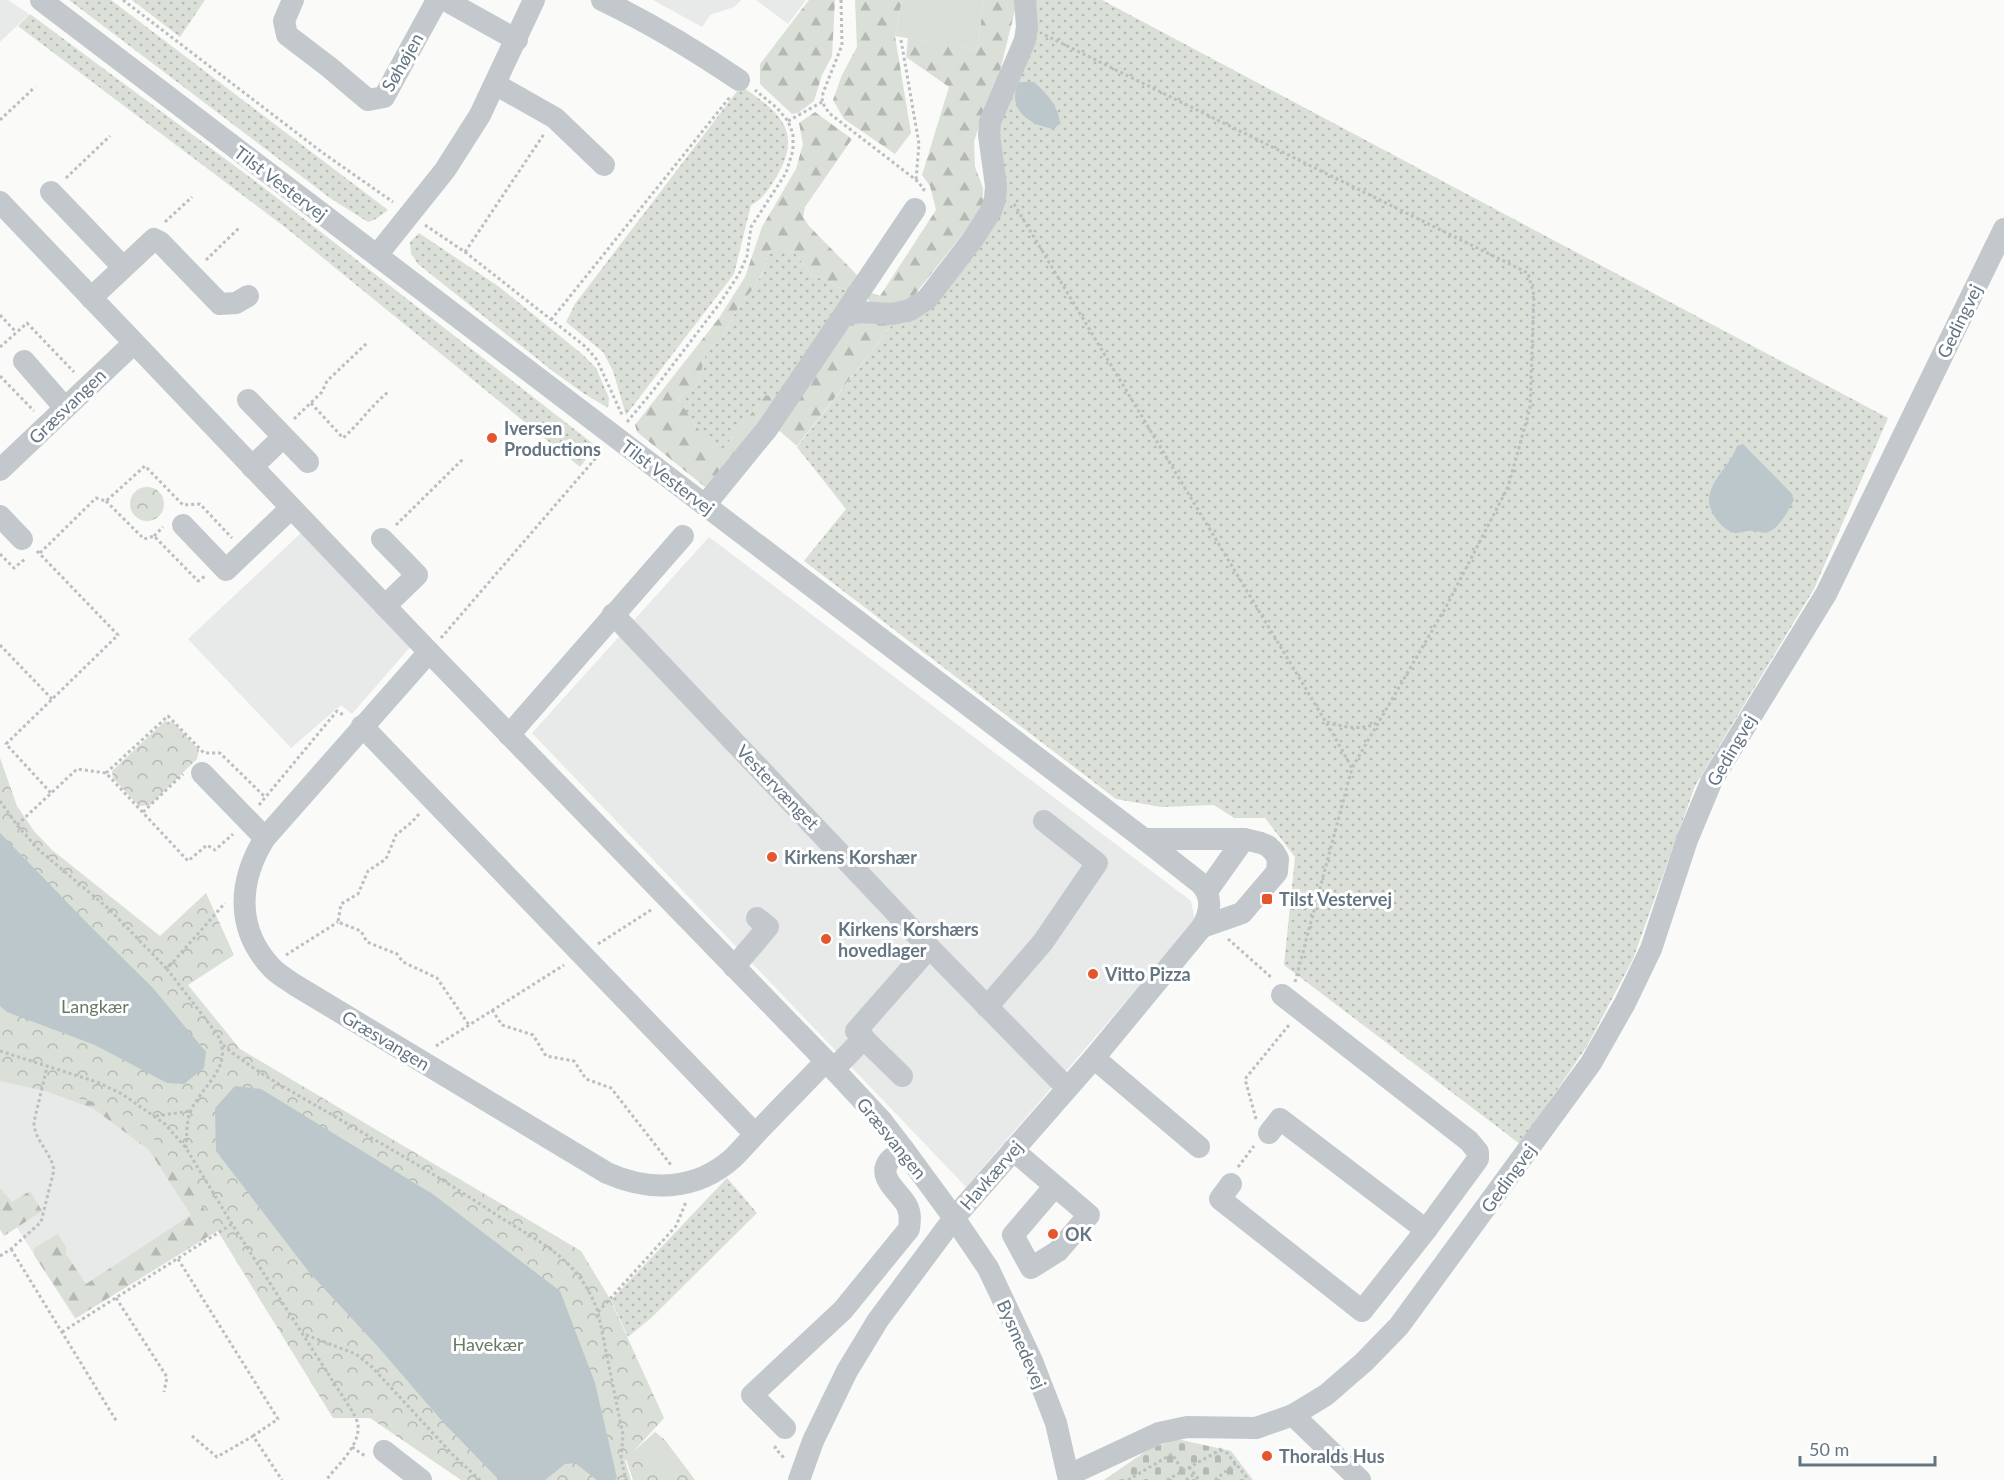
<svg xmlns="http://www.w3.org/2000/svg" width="2004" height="1480" font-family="Lato,sans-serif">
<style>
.built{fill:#e8e9e9}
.grass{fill:url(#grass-dots)}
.forest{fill:url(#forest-firs)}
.cemetery{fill:url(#cemetery-stones)}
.park{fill:url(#park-crowns)}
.pitch{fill:#dadfd7}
.water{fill:#bbc7cb}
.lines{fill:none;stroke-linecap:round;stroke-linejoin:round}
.path{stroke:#bbbfc2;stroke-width:3;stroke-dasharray:3 3;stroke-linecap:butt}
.minor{stroke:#c3c8cc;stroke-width:22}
.poi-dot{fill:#e4572e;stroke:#fff;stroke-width:2}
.labels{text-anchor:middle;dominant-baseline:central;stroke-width:6;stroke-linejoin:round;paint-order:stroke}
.street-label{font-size:18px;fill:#657683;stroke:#fff}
.poi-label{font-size:18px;font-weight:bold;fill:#657683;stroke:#fff;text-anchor:start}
.park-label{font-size:18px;fill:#687a64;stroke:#fff}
</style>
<defs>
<pattern id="grass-dots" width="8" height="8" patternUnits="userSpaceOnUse" patternTransform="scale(1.5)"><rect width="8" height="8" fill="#dadfd7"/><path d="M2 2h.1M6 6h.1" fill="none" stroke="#b4b9b4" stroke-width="1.8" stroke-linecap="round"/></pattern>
<pattern id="forest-firs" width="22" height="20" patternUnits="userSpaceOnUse" patternTransform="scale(1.5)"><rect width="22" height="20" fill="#dadfd7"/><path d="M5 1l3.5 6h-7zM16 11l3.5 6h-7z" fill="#b4b9b4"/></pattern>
<pattern id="cemetery-stones" width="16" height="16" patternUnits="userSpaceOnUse" patternTransform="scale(1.5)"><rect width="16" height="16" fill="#dadfd7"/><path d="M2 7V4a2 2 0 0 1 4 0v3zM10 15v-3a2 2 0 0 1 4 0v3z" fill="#b4b9b4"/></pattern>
<pattern id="park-crowns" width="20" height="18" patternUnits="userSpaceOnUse" patternTransform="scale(1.5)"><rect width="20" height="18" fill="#dadfd7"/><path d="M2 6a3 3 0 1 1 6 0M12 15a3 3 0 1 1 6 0" fill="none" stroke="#b4b9b4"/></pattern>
</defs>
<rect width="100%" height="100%" fill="#fafaf8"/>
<g class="built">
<polygon points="0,0 8,0 29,14 0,42"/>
<polygon points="653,0 741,0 734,7 710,15 702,27"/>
<polygon points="756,0 806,0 788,24"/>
<polygon points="301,533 411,646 352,714 341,705 291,748 188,639"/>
<polygon points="709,537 1191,901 1195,921 966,1187 532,733"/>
<polygon points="0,1057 112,1097 223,1226 75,1319 16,1226 3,1234 0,1230"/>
</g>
<g class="grass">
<polygon points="69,0 111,0 388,210 376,219 368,222 330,198"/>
<polygon points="132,0 205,0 180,37"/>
<polygon points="1029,0 1102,0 1888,418 1814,589 1695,786 1633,959 1587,1046 1520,1144 1284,965 1295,857 1265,818 1234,818 1214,805 1161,807 1116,799 804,561 846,509 797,447 892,325 992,222 996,140"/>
<polygon points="30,14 263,187 596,446 580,467 285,227 18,26"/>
<path d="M741,86c38,26 64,45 34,93 -7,11 -12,20 -24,26l-17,69 -108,141 -13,-44 -10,-19 -37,-30 9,-18z"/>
<polygon points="419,233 498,286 582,354 596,368 609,398 608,408 583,393 550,369 418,264 411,253 410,242"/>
<polygon points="769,249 795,253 811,274 849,292 780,398 766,395 719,454 701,433 678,399 698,384 706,352 722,338 738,308 755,286 763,273"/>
<polygon points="727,1178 757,1213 651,1318 628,1337 611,1300"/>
</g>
<g class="forest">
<polygon points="809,0 835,0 832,56 822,75 814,101 798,113 792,114 760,84 760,64"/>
<polygon points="855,0 902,0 895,36 911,133 895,154 844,119 833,100 842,75 857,47"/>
<polygon points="984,0 1015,0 1016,6 996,87 981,119 974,142 975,167 983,188 983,208 905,307 880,309 868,300 867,291 880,296 936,210 930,186 922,175 949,87 906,57 908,38 977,50"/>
<polygon points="815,112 852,139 805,207 803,217 809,226 859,277 849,292 811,274 795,253 769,250 763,272 755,286 738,308 722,338 706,352 698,384 678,399 701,433 719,454 766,395 780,398 715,485 705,487 637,432 635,425 719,318 745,277 762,227 796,169 803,144 799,123"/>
<polygon points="850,319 892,325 797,446 776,428"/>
<polygon points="46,1091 125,1102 227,1225 76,1318 34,1255 34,1248 58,1234 66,1247 66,1254 86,1284 191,1215 149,1150 94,1109"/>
<polygon points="0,1188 12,1202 30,1191 42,1211 4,1236 0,1229"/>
</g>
<polygon class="cemetery" points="1177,1439 1231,1451 1253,1480 1104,1480 1149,1449"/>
<g class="park">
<circle cx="147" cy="504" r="17"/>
<polygon points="165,721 174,723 199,750 197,759 150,805 139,806 113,778 112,771"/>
<polygon points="0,758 17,806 34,831 52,850 160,936 206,893 234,955 188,985 240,1049 581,1251 610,1299 664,1418 633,1452 655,1432 665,1440 695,1480 633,1480 626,1459 625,1460 631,1480 461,1480 370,1418 333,1418 177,1165 143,1127 108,1105 0,1081"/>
</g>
<g class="pitch">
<polygon points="902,0 984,0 977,50 895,36"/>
<polygon points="653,1436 656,1437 680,1464 679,1468 666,1480 661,1480 638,1453 638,1449"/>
</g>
<g class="water">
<path d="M1019,82h15c13,12 24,23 26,41l-6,6c-24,-3 -49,-21 -35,-47z"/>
<path d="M1743,444l48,49 3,7c-6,10 -14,28 -26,32 -5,2 -9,-1 -14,-1 -6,-1 -12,2 -18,2 -13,-1 -28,-22 -27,-34 2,-21 22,-34 28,-53z"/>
<polygon points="0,833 90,926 152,987 206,1052 204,1068 184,1084 167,1083 95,1045 7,1012 0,1006"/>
<polygon points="235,1086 261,1089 434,1195 560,1291 595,1383 617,1478 615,1480 597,1480 575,1463 565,1464 545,1480 499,1480 443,1422 380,1349 309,1272 216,1151 215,1108"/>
</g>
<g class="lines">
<g class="path">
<polyline points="123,0 323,153 393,202"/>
<polyline points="841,0 842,45 823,93 822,102 829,113 916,180 924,189 923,191"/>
<polyline points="1045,35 1528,273 1534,295 1530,408 1508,487 1447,605 1352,768"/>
<polyline points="901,40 919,144 916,180"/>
<polyline points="0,120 35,87"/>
<polyline points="788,121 822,102"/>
<polyline points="66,178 110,136"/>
<polyline points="1014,204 1333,734 1352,768 1295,982"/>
<polyline points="165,222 192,197"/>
<polyline points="425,225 465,252 586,347 597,360 623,417"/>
<polyline points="465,252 544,134"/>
<polyline points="206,260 239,228"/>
<polyline points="0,315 16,332"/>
<polyline points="551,320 730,97"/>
<polyline points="0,347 27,323 74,372"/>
<polyline points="0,376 34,411"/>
<path d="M311,403l32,35c17,-15 27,-31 45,-46"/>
<polyline points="294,419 322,392 327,381 367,343"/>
<polyline points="627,422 652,392 720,303 739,274 747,256 751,227 786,173 793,150 793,134 788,121 777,108 755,90"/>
<polyline points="106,501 144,539 154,536 198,581 205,576"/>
<polyline points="396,525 463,459"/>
<polyline points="154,536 163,527"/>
<polyline points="37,551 118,635 6,744 51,793"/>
<polyline points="40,553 96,498 106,501 145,466 183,505 200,504 232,538"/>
<polyline points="0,554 14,568 25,559"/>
<polyline points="441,638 601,452"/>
<polyline points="0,645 52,699"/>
<path d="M1327,722c15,5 35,9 49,1"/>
<polyline points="106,773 168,716 204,753 220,753 264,796"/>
<polyline points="0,801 17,825 39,850 109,909 167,969"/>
<polyline points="259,805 337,711 345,716"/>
<polyline points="143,812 183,774"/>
<polyline points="419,814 412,822 396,835 386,859 368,871 358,894 341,904 338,922 361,931 367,942 397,954 403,962 437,978 469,1025"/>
<polyline points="17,825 77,769 106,773 188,861 207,845 215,850 233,834"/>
<polyline points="1228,939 1272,978"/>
<polyline points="598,944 651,910"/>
<polyline points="286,955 338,922"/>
<polyline points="492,1010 502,1025 533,1035 546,1056 574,1061 586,1079 611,1088 671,1165"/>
<path d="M223,1045c30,26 70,47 104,67 57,33 113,65 168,102 45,29 83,43 103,98l25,123 -2,23 5,22"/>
<polyline points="436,1046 564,965"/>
<path d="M0,1051l97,31 25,12 43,30 21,24 46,76 120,187c3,5 7,12 6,19 -1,18 -21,36 -32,50"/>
<polyline points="156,1116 190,1111"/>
<polyline points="1256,1119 1245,1079 1289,1025"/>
<path d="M186,1148c1,-12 0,-28 5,-38 13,-27 44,-44 26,-76l-50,-65 58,-66"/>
<polyline points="1238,1167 1254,1146"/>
<polyline points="11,1249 117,1422"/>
<path d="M0,1256l11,-7 30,-27 13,-52c-3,-18 -20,-30 -20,-48l13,-55"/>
<polyline points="178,1259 278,1419 253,1436"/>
<polyline points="116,1298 167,1377 164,1392"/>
<polyline points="598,1312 676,1226 686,1202"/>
<polyline points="62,1332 232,1224"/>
<polyline points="306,1335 356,1354 372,1367 454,1456 480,1480"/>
<polyline points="192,1436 217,1457 253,1436 282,1480"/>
<polyline points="776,1446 775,1448 785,1459"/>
<polyline points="352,1447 365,1456"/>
<polyline points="1220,1450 1227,1453 1249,1480"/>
<polyline points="1189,1467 1199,1480"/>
<polyline points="1128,1480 1172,1454 1183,1471"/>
<polyline points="1167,1480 1220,1450 1221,1447"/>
<polyline points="1186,1480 1194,1474"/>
<polyline points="1215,1480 1236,1463"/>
</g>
<g class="minor">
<path d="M41,0l1103,839 56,44c13,13 11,29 2,44l-108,131 -140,160 -76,102 -31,51 -34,70 -14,39"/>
<polyline points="293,0 284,21 287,35 329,67 368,100 384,97 436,2 445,0 517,40"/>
<path d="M602,0c48,23 93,50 137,80"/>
<polyline points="495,84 555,118 604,165"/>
<polyline points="51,192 123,267"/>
<polyline points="0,202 429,652 826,1061 881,1120 904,1150 954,1218 988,1268 1032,1361 1056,1423 1069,1480"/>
<polyline points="377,255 445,170 480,115 534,0"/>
<polyline points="91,298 154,239 160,242 220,304 236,303 248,296"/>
<polyline points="845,315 860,312 892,314 910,310 927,299 973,239 991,211 995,199 996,186 989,135 990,122 1025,40 1027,27 1025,0"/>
<polyline points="24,361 65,408"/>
<polyline points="248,400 308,462"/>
<polyline points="252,467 283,437"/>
<polyline points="0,470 134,343"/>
<polyline points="705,505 767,429 915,209"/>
<polyline points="0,516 22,539"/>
<polyline points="183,525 226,570 291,508"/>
<polyline points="382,539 417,575 385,606"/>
<polyline points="613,614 919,937 1067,1088"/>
<path d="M429,652l-164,186c-27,43 -30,92 8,131 6,6 15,11 22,16l312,188c43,19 89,18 126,-15 11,-11 21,-23 32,-34 20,-21 41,-42 61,-63"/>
<polyline points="362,726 755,1134"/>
<polyline points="509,735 683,536"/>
<polyline points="202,773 265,838"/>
<polyline points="1144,839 1244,839 1261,843 1268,846 1274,852 1278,859 1277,872 1242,913 1202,927"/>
<polyline points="1207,891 1244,839"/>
<polyline points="734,967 768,927 757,918"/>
<polyline points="987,1007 1043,942 1097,863 1044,821"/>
<polyline points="1094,1058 1199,1147"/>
<polyline points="834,1069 864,1038"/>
<polyline points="902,1076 856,1031 929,948"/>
<polyline points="1269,1133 1280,1119 1426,1230"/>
<polyline points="1013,1150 1089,1215 1058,1251 1031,1268 1013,1235 1055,1186"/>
<polyline points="1231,1184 1220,1199 1362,1311 1426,1230 1478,1159 1478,1152 1469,1141 1282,995"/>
<polyline points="1293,1415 1360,1480"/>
<path d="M785,1428l-33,-33 91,-85 66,-81c1,-8 2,-15 -2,-23 -6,-13 -31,-28 -18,-45 3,-4 10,-8 15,-11"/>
<polyline points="384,1451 421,1480"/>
<polyline points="1069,1475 1159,1433 1187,1427 1256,1428 1293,1415 1326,1395 1364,1362 1399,1326 1591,1063 1625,1003 1651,949 1687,840 1712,780 1826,594 2004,229"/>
</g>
</g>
<g class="poi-dot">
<circle cx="492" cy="438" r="6"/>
<circle cx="772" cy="857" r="6"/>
<rect x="1261" y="893" width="12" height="12" rx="3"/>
<circle cx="826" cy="939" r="6"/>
<circle cx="1093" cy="974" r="6"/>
<circle cx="1053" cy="1234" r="6"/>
<circle cx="1267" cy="1456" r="6"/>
</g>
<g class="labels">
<g class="street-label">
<text transform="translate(402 62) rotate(-60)">Søhøjen</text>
<text transform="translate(281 183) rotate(37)">Tilst Vestervej</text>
<text transform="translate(1959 321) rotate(-64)">Gedingvej</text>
<text transform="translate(67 406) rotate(-44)">Græsvangen</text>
<text transform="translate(668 477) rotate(37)">Tilst Vestervej</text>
<text transform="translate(1731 750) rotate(-60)">Gedingvej</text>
<text transform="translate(778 787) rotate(46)">Vestervænget</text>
<text transform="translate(386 1040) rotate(31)">Græsvangen</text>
<text transform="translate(892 1138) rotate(51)">Græsvangen</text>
<text transform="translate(991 1175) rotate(-49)">Havkærvej</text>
<text transform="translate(1508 1178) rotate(-54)">Gedingvej</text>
<text transform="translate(1022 1344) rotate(66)">Bysmedevej</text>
</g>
<g class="poi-label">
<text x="504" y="428">Iversen<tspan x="504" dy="21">Productions</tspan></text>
<text x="784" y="857">Kirkens Korshær</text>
<text x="1279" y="899">Tilst Vestervej</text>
<text x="838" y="929">Kirkens Korshærs<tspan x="838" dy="21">hovedlager</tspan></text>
<text x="1105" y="974">Vitto Pizza</text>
<text x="1065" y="1234">OK</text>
<text x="1279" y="1456">Thoralds Hus</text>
</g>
<g class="park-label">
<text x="95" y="1006">Langkær</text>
<text x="488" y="1344">Havekær</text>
</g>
</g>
<path d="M1800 1456v9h135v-9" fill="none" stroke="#657683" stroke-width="3"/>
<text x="1809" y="1456" font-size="18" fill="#657683" stroke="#ffffff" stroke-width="4.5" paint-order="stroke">50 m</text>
</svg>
